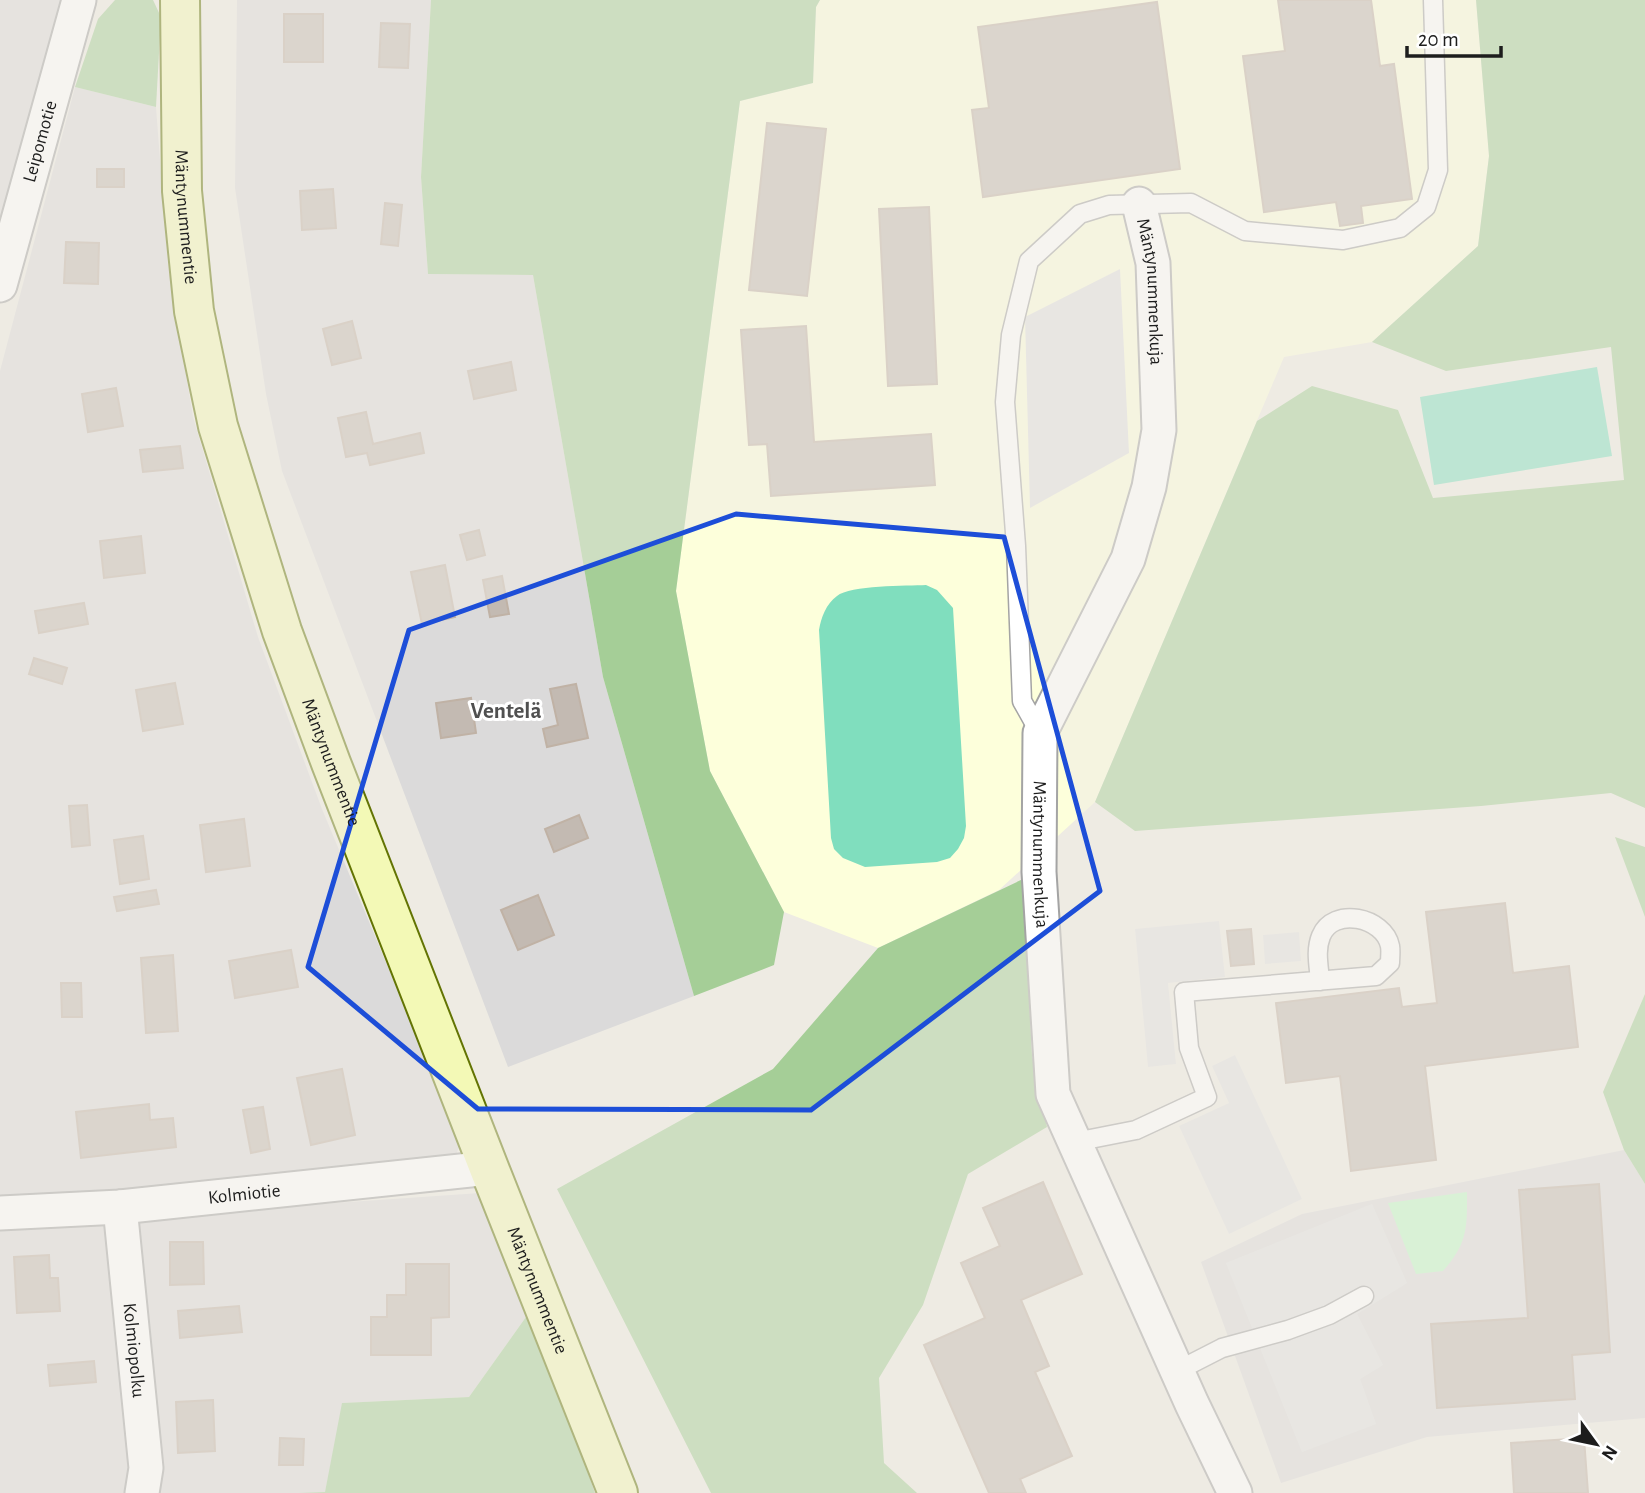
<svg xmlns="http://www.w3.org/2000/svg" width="1645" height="1493" font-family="'Alegreya Sans',sans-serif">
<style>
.residential{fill:#dbdada}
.education{fill:#fdffdb}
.forest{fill:#a5ce97}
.park{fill:#bff9c6}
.pitch{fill:#80debe}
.parking{fill:#e1e1e1}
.building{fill:#c3bab2;stroke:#c0b2a5;stroke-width:2}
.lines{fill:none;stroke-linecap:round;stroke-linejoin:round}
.lane-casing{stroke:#a4a4a4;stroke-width:21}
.street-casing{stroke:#a4a4a4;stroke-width:37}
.secondary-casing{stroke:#637404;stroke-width:42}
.lane{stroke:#fff;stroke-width:18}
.street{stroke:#fff;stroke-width:33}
.secondary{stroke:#f3f9b6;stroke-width:38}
.marked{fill:none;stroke:#1d4ed8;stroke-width:5;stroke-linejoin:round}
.labels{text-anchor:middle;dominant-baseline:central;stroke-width:6;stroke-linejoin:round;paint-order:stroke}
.street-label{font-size:19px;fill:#1d1d1d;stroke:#fff}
.quarter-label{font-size:23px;font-weight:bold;fill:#505050;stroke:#fff}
</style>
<rect width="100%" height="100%" fill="#eeebe3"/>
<g class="residential">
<polygon points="0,0 64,0 0,239"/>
<polygon points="237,0 431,0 421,177 428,274 533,275 603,677 694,996 508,1067 282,471 266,394 235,188"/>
<polygon points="75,87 156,107 168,265 193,417 258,637 322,809 461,1142 456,1155 432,1162 129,1189 0,1197 0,371"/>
<polygon points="1624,1150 1645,1184 1645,1418 1427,1437 1281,1483 1201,1262 1302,1214"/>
<polygon points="480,1193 531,1310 469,1397 343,1403 325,1493 0,1493 0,1226"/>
</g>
<polygon class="education" points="820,0 1476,0 1489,156 1478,246 1372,342 1284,357 1095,802 999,890 878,948 784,912 710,771 676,591 740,101 813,83 816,7"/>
<g class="forest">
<polygon points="115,0 153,0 161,17 156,107 75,87 98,19"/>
<polygon points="431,0 820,0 816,7 813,83 740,101 676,591 710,771 784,912 774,965 694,996 603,677 533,275 428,274 421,177"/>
<polygon points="1476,0 1645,0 1645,808 1611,793 1481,806 1135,831 1095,802 1257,421 1312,386 1398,410 1433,498 1624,480 1611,347 1446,371 1372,342 1478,246 1489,156"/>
<polygon points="1615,837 1645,847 1645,917"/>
<polygon points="1023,879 1032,1055 1047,1127 968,1174 923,1305 879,1378 884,1463 917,1493 711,1493 557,1189 773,1069 878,948"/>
<polygon points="1645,994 1645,1184 1624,1150 1603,1092"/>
<polygon points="531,1310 595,1493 299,1493 325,1492 342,1403 469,1397"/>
</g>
<path class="park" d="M1467,1192c0,35 1,51 -24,79l-27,3 -28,-71z"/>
<g class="pitch">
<polygon points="1597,367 1612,456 1434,485 1420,397"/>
<path d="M926,585l11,5 16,18 13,218 -2,12 -6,11 -8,9 -13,4 -72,5 -22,-9 -9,-9 -3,-11 -12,-208c2,-12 7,-26 18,-34 13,-11 70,-10 89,-11z"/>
</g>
<g class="parking">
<polygon points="1120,269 1129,453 1030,508 1025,317"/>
<polygon points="1219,921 1225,977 1168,983 1176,1064 1148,1067 1135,929"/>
<polygon points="1299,932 1301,961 1265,964 1263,935"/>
<polygon points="1235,1055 1302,1199 1229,1234 1179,1126 1229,1103 1212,1066"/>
<polygon points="1372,1204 1407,1283 1357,1314 1383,1365 1360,1379 1376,1424 1302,1452 1226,1263"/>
</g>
<g class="building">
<polygon points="1278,0 1371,0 1380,66 1394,64 1412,199 1361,206 1363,223 1340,226 1336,202 1264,212 1243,56 1285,51"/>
<polygon points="1157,2 1180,169 983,197 972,110 989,108 978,27"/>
<rect x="284" y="14" width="39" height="48"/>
<polygon points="381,23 410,24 408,68 379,67"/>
<polygon points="767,123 826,129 807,296 749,290"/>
<rect x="97" y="169" width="27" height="18"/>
<polygon points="333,189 336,228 302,230 300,191"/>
<polygon points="385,203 402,205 398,246 381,244"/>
<polygon points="929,207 937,384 888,386 879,209"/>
<polygon points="66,242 99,243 98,284 64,283"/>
<polygon points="352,321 361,358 332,365 323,329"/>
<polygon points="806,326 814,442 931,434 935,485 771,496 767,444 749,445 741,330"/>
<polygon points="511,362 516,390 474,399 468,371"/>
<polygon points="116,388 123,426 88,432 82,394"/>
<polygon points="366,412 373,444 420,433 424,453 370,465 367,453 346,457 338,418"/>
<polygon points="180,446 183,468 143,472 140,450"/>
<polygon points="479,530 485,555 467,560 460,535"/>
<polygon points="141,536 145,573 104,578 100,541"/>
<polygon points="445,565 455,617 422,624 411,572"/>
<polygon points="502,576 509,614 490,617 483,580"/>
<polygon points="84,603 88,624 39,633 35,611"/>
<polygon points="34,658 67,668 62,684 29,674"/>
<polygon points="175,683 183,724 143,731 136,690"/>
<polygon points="576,684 588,738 547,747 543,729 558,725 550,689"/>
<polygon points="471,698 476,733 441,738 436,703"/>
<polygon points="87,805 90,845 72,847 69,806"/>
<polygon points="579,815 588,838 554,852 545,829"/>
<polygon points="244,819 250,866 206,872 200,825"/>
<polygon points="143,836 149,879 120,884 114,840"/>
<polygon points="156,890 159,904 117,911 114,897"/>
<polygon points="538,895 554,935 518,950 501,910"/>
<polygon points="1505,903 1513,973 1569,966 1578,1047 1425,1066 1436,1160 1351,1171 1340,1076 1286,1083 1276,1003 1399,988 1402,1007 1437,1003 1426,912"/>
<polygon points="1251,929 1254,964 1231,966 1227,931"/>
<polygon points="291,950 298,987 235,998 229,961"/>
<polygon points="173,955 178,1031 146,1033 141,958"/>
<polygon points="61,983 81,983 82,1017 62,1017"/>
<polygon points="342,1069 355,1135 311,1145 297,1078"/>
<polygon points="149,1104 150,1120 173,1118 176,1147 81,1158 76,1112"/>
<polygon points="263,1107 270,1149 251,1153 243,1110"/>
<polygon points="1043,1182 1082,1274 1021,1300 1049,1366 1035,1372 1072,1456 1020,1479 1026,1493 989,1493 924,1345 985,1318 961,1263 1000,1246 983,1208"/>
<polygon points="1599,1184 1610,1352 1572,1355 1575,1399 1437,1408 1431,1324 1528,1318 1519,1190"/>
<polygon points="170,1242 203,1242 204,1284 170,1285"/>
<polygon points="49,1255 50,1278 58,1278 60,1311 17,1313 14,1257"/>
<polygon points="406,1264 449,1264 449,1317 431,1318 431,1355 371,1355 371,1317 387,1317 387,1295 406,1295"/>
<polygon points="239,1306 242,1332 180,1338 178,1311"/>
<polygon points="94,1361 96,1382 50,1386 48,1365"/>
<polygon points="213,1400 215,1451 178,1453 176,1402"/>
<polygon points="280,1438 304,1439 303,1465 279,1465"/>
<polygon points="1584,1438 1588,1493 1514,1493 1511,1443"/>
</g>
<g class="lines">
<g class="lane-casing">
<g id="lane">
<polyline points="1040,733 1022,701 1016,546 1005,402 1011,335 1029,261 1080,214 1109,205 1191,203 1245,231 1343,240 1400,228 1426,207 1438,170 1433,0"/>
<path d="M1075,1142l61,-12 71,-33 -18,-49 -5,-56 192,-16 14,-13c0,-5 1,-12 0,-17 -6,-29 -57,-40 -69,-10 -6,15 -2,30 -1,45"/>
<polyline points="1177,1371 1222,1348 1288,1330 1329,1315 1364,1296"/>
</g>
</g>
<g class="street-casing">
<g id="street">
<path id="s1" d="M1139,204l14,59 6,167 -10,57 -21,72 -88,174 -1,139 14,222 139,310 43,89"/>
<path id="s2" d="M0,285l79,-285"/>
<path id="s3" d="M120,1207l26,261 -4,25"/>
<path id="s4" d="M0,1213l120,-6 369,-39"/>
</g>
</g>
<g class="secondary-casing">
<g id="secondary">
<path id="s5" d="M180,0l2,191 12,120 24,115 64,205 49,132 158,405 129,325"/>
</g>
</g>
<use href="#lane" class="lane"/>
<use href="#street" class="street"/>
<use href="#secondary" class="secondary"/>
</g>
<path d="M0 0H1645V1493H0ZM736,514l268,23 96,354 -289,219 -333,-1 -170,-142 101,-337z" fill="#eeebe3" fill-opacity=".55" fill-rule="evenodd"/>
<path class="marked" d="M736,514l268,23 96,354 -289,219 -333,-1 -170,-142 101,-337z"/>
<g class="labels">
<g class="street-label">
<text stroke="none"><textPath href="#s2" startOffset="149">Leipomotie</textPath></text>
<text stroke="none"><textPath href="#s5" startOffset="217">Mäntynummentie</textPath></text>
<text stroke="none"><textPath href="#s1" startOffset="89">Mäntynummenkuja</textPath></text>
<text stroke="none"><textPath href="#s5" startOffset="784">Mäntynummentie</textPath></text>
<text stroke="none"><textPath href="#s1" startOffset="677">Mäntynummenkuja</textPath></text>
<text stroke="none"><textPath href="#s4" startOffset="245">Kolmiotie</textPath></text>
<text stroke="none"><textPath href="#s5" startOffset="1351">Mäntynummentie</textPath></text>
<text stroke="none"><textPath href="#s3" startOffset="144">Kolmiopolku</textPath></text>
</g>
<g class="quarter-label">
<text x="506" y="711">Ventelä</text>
</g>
</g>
<g transform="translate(1596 1444) rotate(123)" stroke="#ffffff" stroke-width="5" paint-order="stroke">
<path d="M0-5L12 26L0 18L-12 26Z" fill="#1d1d1d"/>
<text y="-10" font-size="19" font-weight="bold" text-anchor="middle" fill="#1d1d1d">N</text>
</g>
<path d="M1407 46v10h94v-10" fill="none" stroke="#1d1d1d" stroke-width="3.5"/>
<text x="1418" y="46" font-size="21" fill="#1d1d1d" stroke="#ffffff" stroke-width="5" paint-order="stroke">20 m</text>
</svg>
